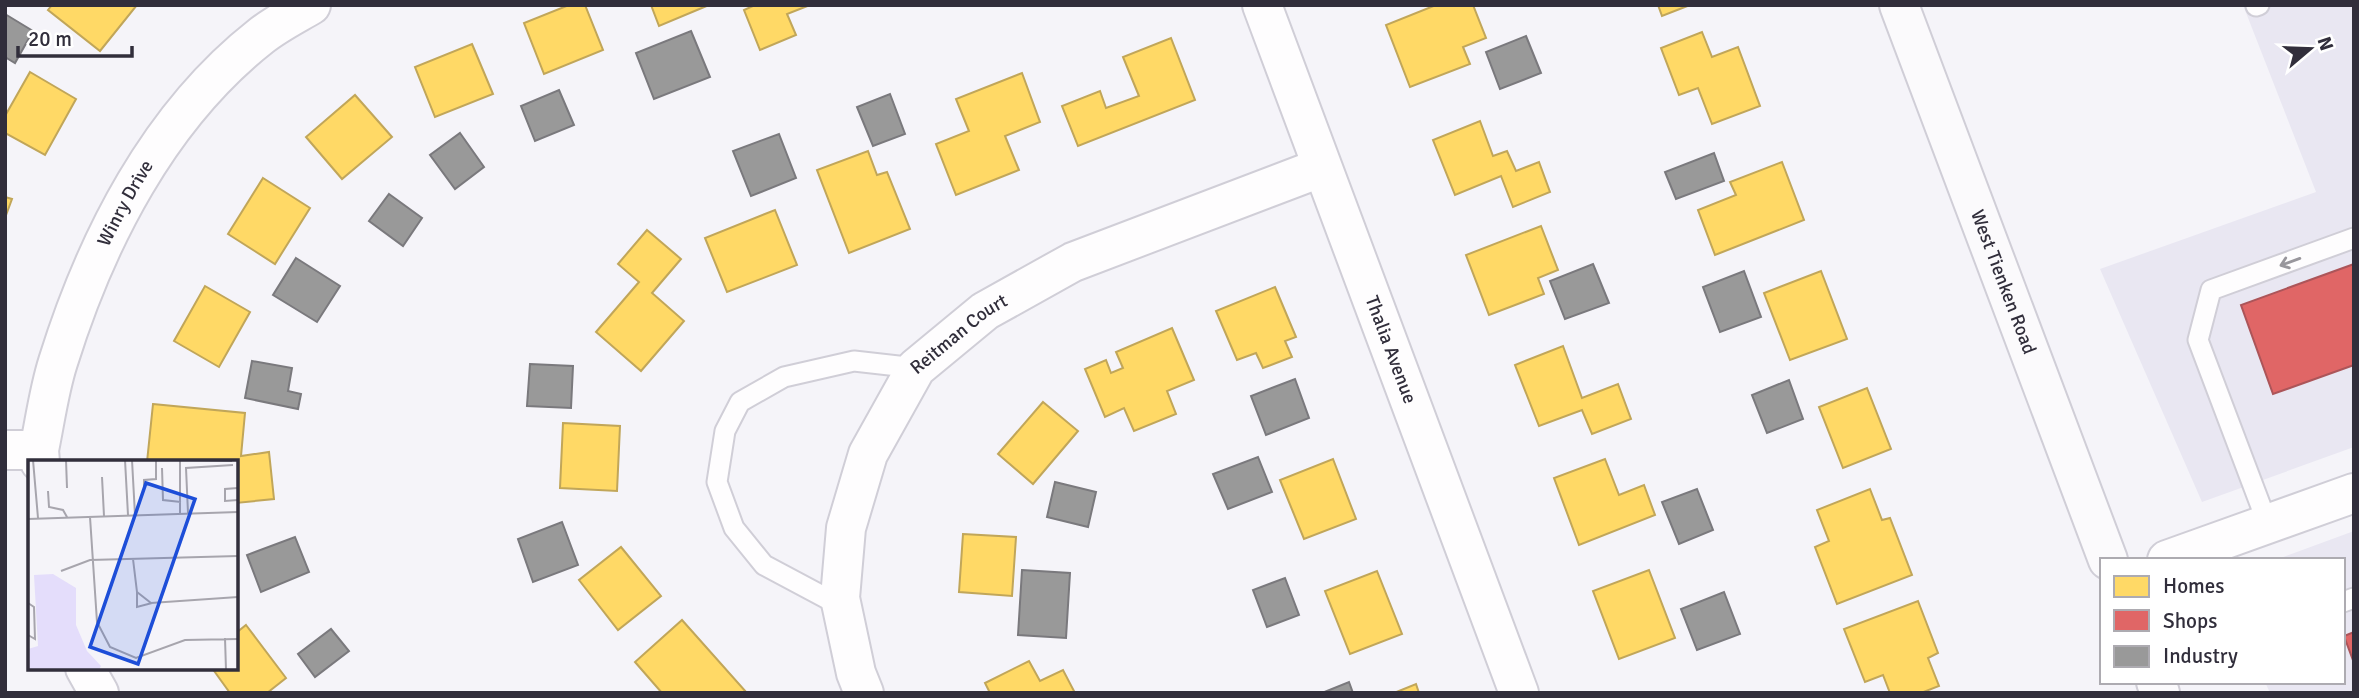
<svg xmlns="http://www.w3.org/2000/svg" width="2359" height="698" font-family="Signika,sans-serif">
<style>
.built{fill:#e9e7f2}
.homes{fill:#ffd966;stroke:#c1a659;stroke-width:2}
.shops{fill:#e06666;stroke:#ac5559;stroke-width:2}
.industry{fill:#999;stroke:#7a797d;stroke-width:2}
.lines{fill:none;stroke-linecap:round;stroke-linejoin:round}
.lane-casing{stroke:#d0ced7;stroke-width:23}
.street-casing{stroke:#d0ced7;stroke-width:42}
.secondary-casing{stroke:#d0ced7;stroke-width:42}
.lane{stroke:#fefdfe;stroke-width:19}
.street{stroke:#fefdfe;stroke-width:38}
.secondary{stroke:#fbfafc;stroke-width:38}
.oneway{stroke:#98969c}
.labels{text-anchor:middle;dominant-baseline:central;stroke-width:7;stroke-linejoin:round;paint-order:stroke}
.street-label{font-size:19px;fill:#312e3b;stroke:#fff}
.inset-road{fill:none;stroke:#a7a5ad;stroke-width:2}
.view{fill:#1d4ed8;fill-opacity:0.15;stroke:#1d4ed8;stroke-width:3.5}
.inset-edge{fill:none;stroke:#312e3b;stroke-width:3.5}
</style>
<rect width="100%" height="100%" fill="#f5f4f9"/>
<g class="built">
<polygon points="2243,5 2354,5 2354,447 2202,502 2100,269 2316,192"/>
<polygon points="2354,531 2354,693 2270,693 2265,682 2343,682 2343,560 2275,560"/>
</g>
<g class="homes">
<polygon points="52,5 137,5 100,51 48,10"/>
<polygon points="569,5 585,5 603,50 544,74 524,23"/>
<polygon points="651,5 709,5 659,26"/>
<polygon points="755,5 810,5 787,14 796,35 760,50 744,10"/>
<polygon points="1436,5 1473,5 1486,38 1463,47 1470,64 1410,87 1386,25"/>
<polygon points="1658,5 1690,5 1662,16"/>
<polygon points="1702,32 1712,57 1738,47 1760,106 1712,124 1698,88 1679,95 1661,48"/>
<polygon points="1171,38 1195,100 1078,146 1062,106 1100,91 1106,108 1139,96 1123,57"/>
<polygon points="472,44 493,94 435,117 415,67"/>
<polygon points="30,72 76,99 45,155 5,133 5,116"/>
<polygon points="1022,73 1040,122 1005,136 1019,170 956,195 936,144 969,131 956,99"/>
<polygon points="355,95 392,137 342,179 306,137"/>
<polygon points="1480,121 1493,156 1507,151 1516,171 1539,162 1550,192 1513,207 1501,176 1455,195 1433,140"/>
<polygon points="868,151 877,175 887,172 910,229 849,253 817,170"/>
<polygon points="1782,162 1804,220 1715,255 1698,210 1736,195 1730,182"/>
<polygon points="263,178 310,208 275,264 228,234"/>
<polygon points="5,197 12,199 5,218"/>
<polygon points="775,210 797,265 727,292 705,238"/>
<polygon points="1541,226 1558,270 1538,278 1544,294 1489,315 1466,255"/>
<polygon points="647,230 681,259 652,293 684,321 641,371 596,332 639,282 618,264"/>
<polygon points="1821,271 1847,339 1790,360 1764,293"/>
<polygon points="205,286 250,312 219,367 174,341"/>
<polygon points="1275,287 1296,337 1285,341 1292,357 1263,368 1256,353 1237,360 1216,311"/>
<polygon points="1172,328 1194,380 1167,391 1176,414 1134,431 1124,408 1105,417 1085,369 1106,360 1111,373 1123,368 1116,352"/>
<polygon points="1563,346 1582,398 1618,384 1631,419 1592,434 1582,410 1539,426 1515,365"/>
<polygon points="1867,388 1891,449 1843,468 1819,407"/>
<polygon points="1043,402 1078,431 1033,484 998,454"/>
<polygon points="153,404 245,413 241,456 269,452 274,499 236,503 236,462 147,462"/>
<polygon points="563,423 620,426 617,491 560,488"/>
<polygon points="1333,459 1356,519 1304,539 1280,480"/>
<polygon points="1605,459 1619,495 1644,485 1655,515 1579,545 1554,478"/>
<polygon points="1870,489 1882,520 1890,518 1912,575 1837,604 1815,547 1829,541 1817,510"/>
<polygon points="963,534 1016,537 1012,596 959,592"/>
<polygon points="621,547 661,596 618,630 579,580"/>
<polygon points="1649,570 1675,638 1619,659 1593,591"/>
<polygon points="1377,571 1402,634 1350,654 1325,591"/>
<polygon points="1918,601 1938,653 1928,658 1939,686 1921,693 1890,693 1883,675 1865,682 1844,629"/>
<polygon points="682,620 747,693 662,693 635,662"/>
<polygon points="246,625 286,678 267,693 230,693 212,668 236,668 236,633"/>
<polygon points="1029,661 1040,681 1063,670 1075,693 990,693 985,683"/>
<polygon points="1416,684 1419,693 1394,693"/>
</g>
<g class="shops">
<polygon points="2354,264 2354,365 2273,394 2241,305"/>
<polygon points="2354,632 2354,663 2344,636"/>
</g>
<g class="industry">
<polygon points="5,14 33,31 15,63 5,57"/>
<polygon points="691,31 710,77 654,99 636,53"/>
<polygon points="1526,36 1541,73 1500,89 1486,52"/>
<polygon points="559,90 574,125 535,141 521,106"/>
<polygon points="890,94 905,134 873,146 857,107"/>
<polygon points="460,133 484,167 455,189 430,155"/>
<polygon points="779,134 796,178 751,196 733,151"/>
<polygon points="1714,153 1724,181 1676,199 1665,172"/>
<polygon points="389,194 422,218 403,246 369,221"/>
<polygon points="296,258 340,286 317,322 273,295"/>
<polygon points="1593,264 1609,303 1565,319 1550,281"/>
<polygon points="1744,271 1761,317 1720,332 1703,287"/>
<polygon points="252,361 292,368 288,391 301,394 298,409 245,398"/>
<polygon points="530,364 573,366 571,408 527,406"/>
<polygon points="1295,379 1309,418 1266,435 1251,396"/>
<polygon points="1789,380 1803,419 1767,433 1752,395"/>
<polygon points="1258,457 1272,492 1228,509 1213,474"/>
<polygon points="1055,482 1096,492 1088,527 1047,517"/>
<polygon points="1697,489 1713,530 1679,544 1662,502"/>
<polygon points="562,522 578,565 533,582 518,539"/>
<polygon points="295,537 309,572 261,592 247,555"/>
<polygon points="1022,570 1070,573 1066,638 1018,635"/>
<polygon points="1285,578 1299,615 1267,627 1253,590"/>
<polygon points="1724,592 1740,634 1697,650 1681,609"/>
<polygon points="331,629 349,651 315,677 298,654"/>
<polygon points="1349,682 1353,693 1322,693"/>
</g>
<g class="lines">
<g class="lane-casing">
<g id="lane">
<polyline points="2256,6 2259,5"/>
<polyline points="2268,525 2198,340 2211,290 2354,238"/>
<polyline points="2343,602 2354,598"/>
<polyline points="841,606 764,565 734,528 717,482 725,431 740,402 784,377 854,361 916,368"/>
</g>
</g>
<g class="street-casing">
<g id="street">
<path id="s1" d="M1262,5l257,688"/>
<polyline points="5,450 39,450"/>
<path id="s2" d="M40,462l-1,-12c6,-29 10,-60 19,-88 38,-122 101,-246 203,-326 15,-12 33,-21 50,-31"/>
<polyline points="2167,560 2354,493"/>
<polyline points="85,668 99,693"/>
<path id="s3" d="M864,693l-8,-20 -16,-75 6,-70 22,-74 48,-86 69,-57 88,-49 247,-94"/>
</g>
</g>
<g class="secondary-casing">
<g id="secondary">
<path id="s4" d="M1899,5l209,555"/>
<polyline points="2156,682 2160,693"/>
</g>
</g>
<use href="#lane" class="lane"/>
<use href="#street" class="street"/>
<use href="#secondary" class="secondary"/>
</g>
<defs><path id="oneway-shaft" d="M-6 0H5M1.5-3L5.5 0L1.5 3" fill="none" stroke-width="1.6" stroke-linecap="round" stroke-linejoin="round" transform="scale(1.75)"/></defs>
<use class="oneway" href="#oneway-shaft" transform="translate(2290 262) rotate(160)"/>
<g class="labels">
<g class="street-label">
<text stroke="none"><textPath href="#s2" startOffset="275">Winry Drive</textPath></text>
<text stroke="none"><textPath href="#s4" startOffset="296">West Tienken Road</textPath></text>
<text stroke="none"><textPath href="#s3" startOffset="399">Reitman Court</textPath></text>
<text stroke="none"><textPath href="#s1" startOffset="368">Thalia Avenue</textPath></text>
</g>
</g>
<g transform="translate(28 460)">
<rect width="210" height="210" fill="#f5f4f9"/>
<path d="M25,114l23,14v37l11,26 14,15 -2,4h-71v-21l10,-3 -4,-71z" fill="#e4ddfb"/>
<path class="inset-road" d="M5,0l5,58M38,0l1,28M97,0l3,55M104,0l3,55M152,0v54M161,0l43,1M134,8l1,32 18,2M74,17l2,39M210,28l-13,1v12l13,-1M116,30v-10l12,-1v-19M20,31l1,16 14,3 4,7M160,53l-2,-45 47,-3M62,57l7,105 13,25 26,11 49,-18 53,-1M0,59l210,-7M105,99l4,33 14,11 87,-6M33,111l29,-11 148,-4M109,132v15l15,-4M0,143l6,4 1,32 -7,-4M197,178l1,32"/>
<path class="view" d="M118,23l49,16 -57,165 -48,-17z"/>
<rect width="210" height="210" class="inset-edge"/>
</g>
<rect width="2359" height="698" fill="none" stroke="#312e3b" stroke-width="14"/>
<rect x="2100" y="558" width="245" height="126" fill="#ffffff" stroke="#adabb1" stroke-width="2"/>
<rect x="2114" y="576" width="35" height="21" fill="#ffd966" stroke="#adabb1" stroke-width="2"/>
<text x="2163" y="593" font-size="21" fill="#312e3b">Homes</text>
<rect x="2114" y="610" width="35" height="21" fill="#e06666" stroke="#adabb1" stroke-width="2"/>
<text x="2163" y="628" font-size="21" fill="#312e3b">Shops</text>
<rect x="2114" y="646" width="35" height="21" fill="#999999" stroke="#adabb1" stroke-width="2"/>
<text x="2163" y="663" font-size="21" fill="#312e3b">Industry</text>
<g transform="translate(2310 49) rotate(71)" stroke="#ffffff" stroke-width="5" paint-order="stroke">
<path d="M0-5L12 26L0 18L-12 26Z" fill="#312e3b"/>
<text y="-10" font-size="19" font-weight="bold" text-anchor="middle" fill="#312e3b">N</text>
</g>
<path d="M18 46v10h114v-10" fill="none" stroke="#312e3b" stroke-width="3.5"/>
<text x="28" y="46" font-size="21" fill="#312e3b" stroke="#ffffff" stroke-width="5" paint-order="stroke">20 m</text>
</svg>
